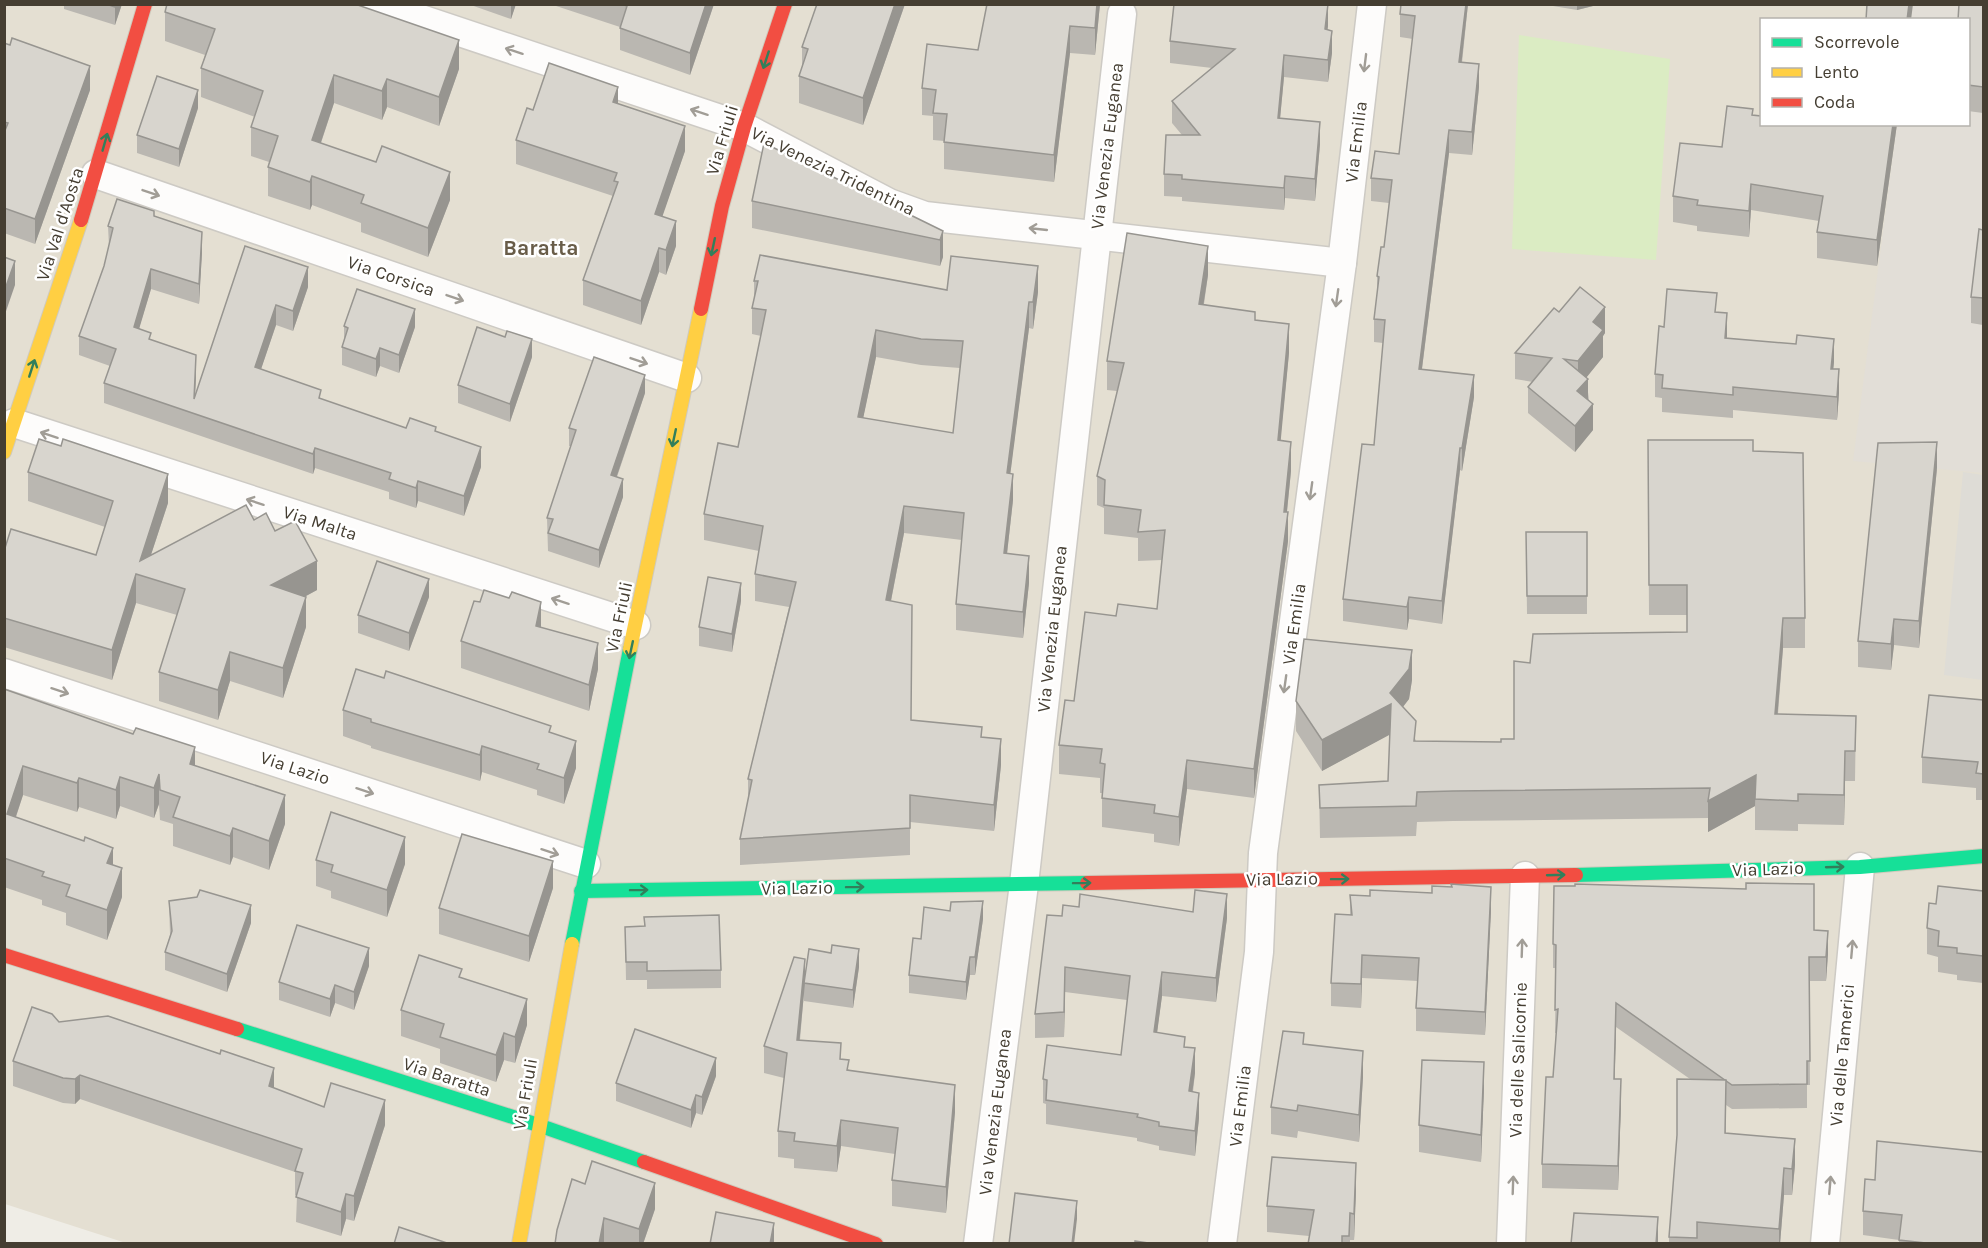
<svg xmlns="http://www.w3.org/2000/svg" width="1988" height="1248" font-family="Karla,sans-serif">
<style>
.residential{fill:#e4dfd2;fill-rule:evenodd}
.industrial{fill:#e2ded7}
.green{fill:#dbecc3}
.parking{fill:#dedcd6}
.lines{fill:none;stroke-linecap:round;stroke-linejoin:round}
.street-casing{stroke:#cdcac4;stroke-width:31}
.fast-casing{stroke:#cfcabc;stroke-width:16}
.slow-casing{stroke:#cfcabc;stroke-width:16}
.jam-casing{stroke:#cfcabc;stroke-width:16}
.street{stroke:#fdfcfb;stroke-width:28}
.fast{stroke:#16e098;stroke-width:14}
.slow{stroke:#ffcf43;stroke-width:14}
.jam{stroke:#f24e42;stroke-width:14}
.wall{fill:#bab7b1;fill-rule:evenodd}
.shaded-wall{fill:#979590}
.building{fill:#d8d5ce;stroke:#979590;stroke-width:1.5;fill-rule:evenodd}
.oneway{stroke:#a19d96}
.oneway2{stroke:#327f5b}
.labels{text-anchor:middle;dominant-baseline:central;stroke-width:5;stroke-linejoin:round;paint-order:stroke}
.street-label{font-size:18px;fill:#453e32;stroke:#fff}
.quarter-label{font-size:21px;font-weight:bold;fill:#685c48;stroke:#fff}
</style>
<rect width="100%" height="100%" fill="#efede6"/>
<path class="residential" d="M5,5h1978v1238l-1854,1 -124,-40zM1762,20h206v104h-206z"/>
<polygon class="industrial" points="1913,5 1983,5 1983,473 1853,461 1897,125 1968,124 1968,20 1911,19"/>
<polygon class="green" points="1519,35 1670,59 1656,260 1512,249"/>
<polygon class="parking" points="1963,472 1983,475 1983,680 1944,675"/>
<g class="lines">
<g class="street-casing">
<g id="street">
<polyline points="376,4 744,127 889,203 925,216 1342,263"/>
<polyline points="96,174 687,378"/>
<polyline points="14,423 636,625"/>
<polyline points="4,673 586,864"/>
<polyline points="978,1244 1024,884 1122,14"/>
<polyline points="1222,1244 1259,952 1263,853 1342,263 1372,4"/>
<polyline points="1511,1244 1525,876"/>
<polyline points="1825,1244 1860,867"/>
</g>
</g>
<g class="fast-casing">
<g id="fast">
<polyline points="1576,875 1860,867 1984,856"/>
<polyline points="581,891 1087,883"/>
<polyline points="572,944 630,649"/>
<polyline points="237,1029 538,1125 644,1162"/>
</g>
</g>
<g class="slow-casing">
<g id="slow">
<polyline points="4,452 81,220"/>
<polyline points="630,649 701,309"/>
<polyline points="519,1244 572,944"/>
</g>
</g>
<g class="jam-casing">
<g id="jam">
<polyline points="81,220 145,4"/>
<polyline points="701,309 722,206 744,127 785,4"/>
<polyline points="1087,883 1576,875"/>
<polyline points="4,955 237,1029"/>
<polyline points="644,1162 876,1244"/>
</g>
</g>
<use href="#street" class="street"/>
<use href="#fast" class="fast"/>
<use href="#slow" class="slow"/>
<use href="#jam" class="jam"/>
</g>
<g class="wall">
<polygon points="64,4 122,4 115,25 64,9"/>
<polygon points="468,4 516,4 511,19"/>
<polygon points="550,4 714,4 690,75 620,50 620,27"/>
<polygon points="817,4 905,4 863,125 799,103 799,76 802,67 802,47"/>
<polygon points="1100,4 1095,55 1070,53 1054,182 944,169 944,141 933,140 933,116 922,115 922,88 978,50"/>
<polygon points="1468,4 1462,63 1479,87 1472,155 1449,153 1422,369 1474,397 1462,471 1460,470 1442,624 1409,619 1407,630 1343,621 1343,599 1374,445 1383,343 1374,342 1374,319 1377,298 1377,276 1384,247 1389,203 1371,201 1371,178 1399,154 1413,39 1400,37 1400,14"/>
<polygon points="1541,4 1601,4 1577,10"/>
<polygon points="1983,4 1983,113 1968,111 1968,20"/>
<polygon points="165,12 459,69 439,126 387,107 382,120 334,103 321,143 450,200 428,257 361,232 361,223 312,205 310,210 268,196 268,167 269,162 251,156 251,127 255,117 201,97 201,68 205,55 165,41"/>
<polygon points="1328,26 1327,30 1332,53 1328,82 1284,77 1280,118 1320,144 1315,201 1285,198 1284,210 1182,201 1182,197 1164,196 1164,174 1182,135 1172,123 1172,101 1212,68 1170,63 1170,41"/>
<polygon points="4,43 90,90 35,244 4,233"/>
<polygon points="618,104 685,151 662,216 676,246 666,275 659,272 641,325 583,305 583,280 613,196 516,164 516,140 533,110"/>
<polygon points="198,108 179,167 137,153 137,135"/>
<polygon points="1753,115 1761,124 1897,124 1877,266 1817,258 1817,232 1819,221 1751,210 1749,237 1697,231 1697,226 1673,222 1673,196"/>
<polygon points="752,201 943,231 943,257 940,266 752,228"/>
<polygon points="154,216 202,252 199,304 151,289 139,328 151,340 196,375 195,396 245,246 308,287 293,331 276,325 261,369 321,399 406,428 436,432 481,467 464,516 418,501 416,508 389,499 389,492 315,468 313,474 104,403 104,383 110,366 79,355 79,336 104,266 109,246 108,226"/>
<polygon points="1983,230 1983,325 1971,323 1971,297"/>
<polygon points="1208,275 1204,304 1255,320 1289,353 1280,441 1291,471 1287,512 1288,541 1254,798 1187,789 1179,846 1154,842 1154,834 1102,827 1102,793 1100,793 1100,778 1059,774 1059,745 1074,701 1116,616 1157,609 1162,560 1138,561 1138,538 1104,534 1104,508 1097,505 1097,476 1117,391 1107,390 1107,361"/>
<path d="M754,281l193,9 91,2 -5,37 -4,-1 -19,145 3,27 -6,54 22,29 -6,55 -67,-8v-26l6,-64 -58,-7 -13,68 20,119 71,17 19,28 -7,66 -84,-9v33l-170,10v-26l8,-40v-20l41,-172 -34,-6v-27l4,-23 -55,-11v-26l34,-67 23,-111 -9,-2v-26l2,-8zM876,357l45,8 39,3 -7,65 -90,-15z"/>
<polygon points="1559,312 1605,333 1603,336 1603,357 1586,377 1593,430 1575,452 1528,413 1528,387 1533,382 1515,379 1515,353"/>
<polygon points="1717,312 1727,338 1834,362 1833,369 1839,393 1837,420 1733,410 1733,418 1662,412 1662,398 1655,397 1655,374 1664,327"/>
<polygon points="344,326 415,327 399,373 380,366 376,377 342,365 342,347 344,340"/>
<polygon points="532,357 510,422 458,403 458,385"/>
<polygon points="645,393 617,477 623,497 599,568 548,551 547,518 571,446 569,446 569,428"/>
<polygon points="1648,440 1753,451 1805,618 1805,648 1783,648 1778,714 1856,716 1855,781 1845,781 1844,825 1798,824 1798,831 1755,830 1755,806 1708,832 1708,818 1453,821 1417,822 1416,836 1320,838 1319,785 1388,781 1390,734 1322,771 1296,731 1296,701 1412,680 1409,699 1403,707 1416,741 1501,742 1514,739 1530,663 1687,632 1687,615 1649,615"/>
<polygon points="1937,468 1919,648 1894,645 1891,670 1858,667 1858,641"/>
<polygon points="28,472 168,503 151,555 254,520 275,531 317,590 304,597 306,627 283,698 230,681 218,720 159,701 159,672 177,615 136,603 112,680 4,647 4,551 96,555 105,527 28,501"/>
<polygon points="1526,532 1587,532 1587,614 1527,614"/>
<polygon points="429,597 409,651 358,633 358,615"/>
<polygon points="741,601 732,652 699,646 699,627"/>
<polygon points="541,627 598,669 589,711 461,668 461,641"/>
<polygon points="4,689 195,765 285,824 269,870 233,857 230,865 173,846 173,824 160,820 159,804 154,818 120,806 116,819 79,807 77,812 23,795 16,817 113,865 122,897 107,940 66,925 66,913 42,905 42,900 4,887"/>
<polygon points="1983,700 1983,800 1976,800 1976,788 1922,783 1922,757"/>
<polygon points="343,710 551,733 576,768 564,804 537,795 537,790 482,772 480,781 371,748 371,746 343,736"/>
<polygon points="316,860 405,864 387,917 331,898 331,891 316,886"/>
<polygon points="553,888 529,962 439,934 439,908"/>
<polygon points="1983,891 1983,983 1957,980 1957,975 1938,972 1938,957 1927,954 1927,928 1936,904"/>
<polygon points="1350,895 1491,910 1485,1035 1416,1031 1416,1008 1418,981 1362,978 1361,1008 1331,1006 1331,983 1350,915"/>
<polygon points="197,897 251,923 227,992 165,970 165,952 170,935 169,901"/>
<polygon points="1062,916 1227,918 1216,1002 1162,996 1157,1032 1185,1047 1195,1073 1193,1092 1199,1118 1195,1156 1159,1150 1159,1146 1137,1141 1137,1138 1046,1124 1046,1104 1043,1103 1043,1079 1121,1055 1127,1000 1065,992 1064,1037 1035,1038 1035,1014"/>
<polygon points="644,917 721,970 721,988 647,989 647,980 626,980 625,927 644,926"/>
<polygon points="983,919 975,975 970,975 966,1000 909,993 909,975 921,939"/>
<polygon points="1814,930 1828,954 1826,981 1809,981 1810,1085 1807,1085 1807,1108 1732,1109 1726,1105 1726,1133 1795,1165 1792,1195 1784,1195 1780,1244 1669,1244 1669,1237 1690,1079 1616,1027 1614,1079 1621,1103 1618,1190 1542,1188 1542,1164 1553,1077 1556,1033 1555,1033 1556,968 1553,968 1553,944"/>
<polygon points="369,966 354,1010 335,1003 330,1017 279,1000 279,982"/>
<polygon points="859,967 853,1008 804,1001 804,992 800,1040 841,1060 849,1070 955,1112 946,1213 892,1206 892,1180 895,1154 841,1146 837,1172 794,1168 794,1159 778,1157 778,1131 784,1078 764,1073 764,1046 805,979"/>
<polygon points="462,978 527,1025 515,1063 504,1060 496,1082 440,1063 440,1049 401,1036 401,1010"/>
<polygon points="59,1022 274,1089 324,1107 385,1125 354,1221 346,1219 341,1236 296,1222 297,1196 295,1195 295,1172 80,1099 75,1104 63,1103 13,1086 13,1061"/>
<polygon points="1304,1044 1363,1077 1359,1142 1298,1131 1297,1138 1271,1134 1271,1107"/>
<polygon points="716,1076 702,1115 696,1113 691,1128 616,1101 616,1083"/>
<polygon points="1484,1088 1481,1162 1419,1152 1419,1125"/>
<polygon points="572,1179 655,1209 643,1244 555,1244"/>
<polygon points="1865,1179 1983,1244 1899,1244 1899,1240 1863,1235 1863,1211"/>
<polygon points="1356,1190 1354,1240 1350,1240 1350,1244 1308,1244 1309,1236 1267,1232 1267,1206"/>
</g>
<g class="shaded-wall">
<polygon points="116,4 122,4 115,25 115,7"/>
<polygon points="511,4 516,4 511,19"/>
<polygon points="706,4 714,4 690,75 690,53"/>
<polygon points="895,4 905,4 863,125 863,98"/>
<polygon points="1097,4 1100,4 1095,55 1095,28"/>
<polygon points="1328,4 1328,26 1325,51 1325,29"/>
<polygon points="1466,4 1468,4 1459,85 1459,62"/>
<polygon points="1577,4 1601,4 1577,10"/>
<polygon points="1909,4 1913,4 1911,20 1907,20"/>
<polygon points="1070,26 1070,53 1054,182 1054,155"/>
<polygon points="1332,31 1332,53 1328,82 1328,60"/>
<polygon points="459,40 459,69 439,126 439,97"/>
<polygon points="1284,55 1284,77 1278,140 1278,118"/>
<polygon points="1479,64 1479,87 1472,155 1472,132"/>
<polygon points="90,66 90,90 35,244 35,219"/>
<polygon points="334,75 334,103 312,169 312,140"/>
<polygon points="387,79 387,107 382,120 382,91"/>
<polygon points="618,87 618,111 613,102"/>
<polygon points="198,90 198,108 179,167 179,149"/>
<polygon points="1320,122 1320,144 1315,201 1315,179"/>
<polygon points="1893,124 1897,124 1877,266 1877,240"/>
<polygon points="685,126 685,151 655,238 655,214"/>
<polygon points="1449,130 1449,153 1419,392 1419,369"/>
<polygon points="450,172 450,200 428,257 428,228"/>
<polygon points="312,176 312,205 310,210 310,182"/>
<polygon points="1285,176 1285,198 1284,210 1284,188"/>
<polygon points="1751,184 1751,210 1749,237 1749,211"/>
<polygon points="676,221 676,246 666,275 666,250"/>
<polygon points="943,231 943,257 940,266 940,240"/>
<polygon points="202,232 202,252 199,304 199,284"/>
<polygon points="1208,246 1208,275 1199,333 1199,304"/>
<polygon points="659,248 659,272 641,325 641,301"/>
<polygon points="15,261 15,285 4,317 4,292"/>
<polygon points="1038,266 1038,292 1033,329 1033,302"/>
<polygon points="308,267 308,287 293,331 293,311"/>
<polygon points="151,269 151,289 134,346 134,327"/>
<polygon points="1029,302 1029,328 1007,500 1007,473"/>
<polygon points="276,305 276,325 255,387 255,367"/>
<polygon points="1605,307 1605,333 1603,336 1603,357 1578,388 1578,361 1593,322"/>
<polygon points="415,309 415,327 399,373 399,355"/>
<polygon points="1727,313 1727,336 1725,361 1725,338"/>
<polygon points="1289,324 1289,353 1278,469 1278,440"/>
<polygon points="876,330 876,357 858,443 858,417"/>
<polygon points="532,339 532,357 510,422 510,404"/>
<polygon points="1834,339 1834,362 1831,392 1831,369"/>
<polygon points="380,348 380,366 376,377 376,359"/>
<polygon points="196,355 196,375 194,414 194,399"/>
<polygon points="1839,369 1839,393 1837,420 1837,397"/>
<polygon points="645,375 645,393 611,493 611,475"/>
<polygon points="1474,375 1474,397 1462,471 1462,448"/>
<polygon points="1588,379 1588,405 1577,391"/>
<polygon points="1593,404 1593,430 1575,452 1575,426"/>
<polygon points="1291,442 1291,471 1284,540 1288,512 1288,541 1254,798 1254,769 1284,512"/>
<polygon points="1937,442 1937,468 1919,648 1919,621"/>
<polygon points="481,447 481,467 464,516 464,496"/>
<polygon points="315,448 315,468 313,474 313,454"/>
<polygon points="1460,448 1460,470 1442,624 1442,601"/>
<polygon points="168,474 168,503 144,576 140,561"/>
<polygon points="1013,474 1013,500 1004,580 1004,553"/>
<polygon points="623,479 623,497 599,568 599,550"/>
<polygon points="418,481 418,501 416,508 416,488"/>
<polygon points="904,506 904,533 886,626 886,600"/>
<polygon points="1029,556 1029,583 1023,638 1023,612"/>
<polygon points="317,561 317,590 271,615 271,585"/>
<polygon points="136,574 136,603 112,680 112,650"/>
<polygon points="429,579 429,597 409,651 409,633"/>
<polygon points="741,583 741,601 732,652 732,634"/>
<polygon points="306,597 306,627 283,698 283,668"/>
<polygon points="1409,597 1409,619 1407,630 1407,607"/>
<polygon points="541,602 541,628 536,626"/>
<polygon points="1783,618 1783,648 1775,744 1775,714"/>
<polygon points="1894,619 1894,645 1891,670 1891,644"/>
<polygon points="598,643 598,669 589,711 589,685"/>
<polygon points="1412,650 1412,680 1409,699 1391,722 1391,734 1322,771 1322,740 1390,693"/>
<polygon points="230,652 230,681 218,720 218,690"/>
<polygon points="1001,739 1001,765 994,831 994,805"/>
<polygon points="576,741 576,768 564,804 564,778"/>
<polygon points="482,746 482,772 480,781 480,755"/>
<polygon points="195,747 195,776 190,764"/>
<polygon points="1845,751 1845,781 1844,825 1844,795"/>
<polygon points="1187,760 1187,789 1179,846 1179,817"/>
<polygon points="23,766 23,795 7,843 7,814"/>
<polygon points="159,774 159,804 154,818 154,788"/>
<polygon points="1756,775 1755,806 1708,832 1708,801"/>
<polygon points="120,777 120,806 116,819 116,790"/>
<polygon points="79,778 79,807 77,812 77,783"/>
<polygon points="285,795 285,824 269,870 269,841"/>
<polygon points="233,828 233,857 230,865 230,836"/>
<polygon points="405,837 405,864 387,917 387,890"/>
<polygon points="113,848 113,877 107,863"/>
<polygon points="553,861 553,888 529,962 529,936"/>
<polygon points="122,868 122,897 107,940 107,910"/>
<polygon points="1491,887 1491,910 1485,1035 1485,1012"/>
<polygon points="1227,894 1227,918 1216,1002 1216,978"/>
<polygon points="983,901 983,919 975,975 975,957"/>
<polygon points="251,905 251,923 227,992 227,974"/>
<polygon points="1828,931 1828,954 1826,981 1826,957"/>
<polygon points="369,948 369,966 354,1010 354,992"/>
<polygon points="859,949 859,967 853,1008 853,990"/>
<polygon points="1362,955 1362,978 1361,1008 1361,984"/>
<polygon points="970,957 970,975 966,1000 966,982"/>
<polygon points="805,959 805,983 797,1066 797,1040"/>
<polygon points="1065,967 1065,992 1064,1037 1064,1012"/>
<polygon points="1162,972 1162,996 1154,1056 1154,1032"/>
<polygon points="335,985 335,1003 330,1017 330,999"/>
<polygon points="527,999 527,1025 515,1063 515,1037"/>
<polygon points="1616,1003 1616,1027 1614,1103 1614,1079"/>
<polygon points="504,1033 504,1060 496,1082 496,1055"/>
<polygon points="1195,1048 1195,1073 1189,1115 1189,1091"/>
<polygon points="1363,1051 1363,1077 1359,1142 1359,1115"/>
<polygon points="716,1058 716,1076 702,1115 702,1097"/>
<polygon points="1484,1062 1484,1088 1481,1162 1481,1135"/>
<polygon points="274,1068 274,1093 269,1086"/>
<polygon points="80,1075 80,1099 75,1104 75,1079"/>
<polygon points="1621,1079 1621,1103 1618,1190 1618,1166"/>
<polygon points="955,1085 955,1112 946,1213 946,1187"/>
<polygon points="1199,1093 1199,1118 1195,1156 1195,1131"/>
<polygon points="696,1095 696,1113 691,1128 691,1110"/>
<polygon points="385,1100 385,1125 354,1221 354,1196"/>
<polygon points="841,1120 841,1146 837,1172 837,1146"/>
<polygon points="1795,1139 1795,1165 1792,1195 1792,1169"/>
<polygon points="1356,1163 1356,1190 1354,1240 1354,1214"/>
<polygon points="1784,1168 1784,1195 1780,1244 1779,1244 1779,1229"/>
<polygon points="655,1183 655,1209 643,1244 639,1244 639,1229"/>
<polygon points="346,1194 346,1219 341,1236 341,1212"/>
<polygon points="1077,1201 1077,1219 1074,1244 1072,1244"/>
<polygon points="1658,1217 1658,1244 1656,1244"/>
<polygon points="604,1218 604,1244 599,1244"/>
<polygon points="774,1223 774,1244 770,1244"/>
</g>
<g class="building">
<polygon points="106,4 116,4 115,7"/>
<polygon points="167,4 355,4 459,40 439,97 387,79 382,91 334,75 312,140 376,162 382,146 450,172 428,228 361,203 364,195 312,176 310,182 268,167 278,136 251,127 263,91 201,68 215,29 165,12"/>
<polygon points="621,4 706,4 690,53 620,28 627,6"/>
<polygon points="817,4 895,4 863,98 799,76 808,49 802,47"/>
<polygon points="987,4 1097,4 1095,28 1070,26 1054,155 944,142 947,114 933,113 936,90 922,88 927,44 978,50"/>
<polygon points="1174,4 1328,4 1325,29 1332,31 1328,60 1284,55 1278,118 1320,122 1315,179 1285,176 1284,188 1182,179 1182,175 1164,174 1166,135 1200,135 1172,101 1235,49 1170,41"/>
<polygon points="1401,4 1466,4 1459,62 1479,64 1472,132 1449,130 1419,369 1474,375 1462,448 1460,448 1442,601 1409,597 1407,607 1343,599 1362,444 1374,445 1385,320 1374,319 1379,277 1377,276 1381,247 1384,247 1392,180 1371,178 1375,151 1399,154 1415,16 1400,14"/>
<polygon points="1867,4 1909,4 1907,20 1866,20"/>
<polygon points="1959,4 1983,4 1983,87 1968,85 1968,20 1958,20"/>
<polygon points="12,38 90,66 35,219 4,208 4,133 8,123 4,122 4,43 10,45"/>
<polygon points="549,63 618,87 613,102 685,126 655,214 676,221 666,250 659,248 641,301 583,280 618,182 614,181 617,173 516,140 527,108 533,110"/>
<polygon points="157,76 198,90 179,149 137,135"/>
<polygon points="1727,106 1753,109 1752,115 1761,116 1761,124 1893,124 1877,240 1817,232 1823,196 1751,184 1749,211 1697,205 1698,200 1673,196 1680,143 1722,147"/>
<polygon points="764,143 943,231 940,240 752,201"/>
<polygon points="117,199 154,211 154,216 202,232 199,284 151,269 134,327 151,333 149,339 196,355 194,399 245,246 308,267 293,311 276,305 255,367 321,390 319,398 406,428 410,418 436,427 435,431 481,447 464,496 418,481 416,488 389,479 391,473 315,448 313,454 104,383 116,349 79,336 104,266 113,228 108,226"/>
<polygon points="1979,229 1983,230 1983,298 1971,297"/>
<polygon points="1127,233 1208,246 1199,304 1255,312 1255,320 1289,324 1278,440 1291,442 1284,512 1288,512 1254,769 1187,760 1179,817 1154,813 1155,805 1102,798 1105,764 1100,763 1102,749 1059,745 1065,700 1074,701 1085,612 1116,616 1118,604 1157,609 1165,530 1138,532 1141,510 1104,505 1105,480 1097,476 1124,363 1107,361"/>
<path d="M760,255l187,35 4,-34 87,10 -5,36h-4l-22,171 6,1 -9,79 25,3 -6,56 -67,-8 8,-91 -60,-7 -18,94 26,5 -1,115 71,7 -1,10 20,2 -7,66 -84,-10v33l-170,11 12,-59 -4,-1 48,-197 -41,-8 8,-48 -59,-12 14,-71 20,4 28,-137 -14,-2 6,-27h-4zM876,330l45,9 42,2 -10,92 -95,-16z"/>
<polygon points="4,257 15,261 4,292"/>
<polygon points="1580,287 1605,307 1593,322 1603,330 1578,361 1564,359 1588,379 1577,391 1593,404 1575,426 1528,387 1552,358 1515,353 1554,308 1559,312"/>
<polygon points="357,289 415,309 399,355 380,348 376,359 342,347 348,328 344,326"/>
<polygon points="1667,289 1717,293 1715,312 1727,313 1725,338 1796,344 1797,335 1834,339 1831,369 1839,369 1837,397 1733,387 1733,395 1662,388 1663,375 1655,374 1659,326 1664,327"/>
<polygon points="477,327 505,337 507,331 532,339 510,404 458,385"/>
<polygon points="594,357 645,375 611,475 623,479 599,550 548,533 553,519 547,518 576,430 569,428"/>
<polygon points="39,439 61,446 63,439 168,474 140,561 246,505 254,520 266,513 275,531 295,521 317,561 271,585 306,597 283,668 230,652 218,690 159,672 185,589 136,574 112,650 4,618 4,551 11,529 96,555 113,501 28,472"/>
<polygon points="1648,440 1753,440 1753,451 1803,453 1805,618 1783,618 1775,714 1856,716 1855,751 1845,751 1844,795 1798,794 1798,801 1755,799 1756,775 1708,801 1710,788 1453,791 1417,792 1416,806 1320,808 1319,785 1388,781 1391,704 1322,740 1296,701 1304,639 1412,650 1409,669 1390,693 1416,721 1414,741 1501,742 1501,739 1514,739 1514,661 1530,663 1533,634 1687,632 1687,585 1649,585"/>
<polygon points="1937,442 1919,621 1894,619 1891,644 1858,641 1878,443"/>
<polygon points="1526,532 1587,532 1587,596 1527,596"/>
<polygon points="377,561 429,579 409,633 358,615"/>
<polygon points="708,577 741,583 732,634 699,627"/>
<polygon points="484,590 509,598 512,592 541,602 536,626 598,643 589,685 461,641 474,601 480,602"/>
<polygon points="356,669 384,678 386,671 551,726 549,732 576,741 564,778 537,769 539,764 482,746 480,755 371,722 371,719 343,710"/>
<polygon points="4,689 133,734 136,728 195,747 190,764 285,795 269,841 233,828 230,836 173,817 180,797 160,790 159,774 154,788 120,777 116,790 79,778 77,783 23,766 7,814 84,841 85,837 113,848 107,863 122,868 107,910 66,896 70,885 42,876 44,872 4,858"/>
<polygon points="1929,695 1983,700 1983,774 1976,773 1978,762 1922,757"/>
<polygon points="331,812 405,837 387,890 331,872 333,865 316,860"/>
<polygon points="462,834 553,861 529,936 439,908"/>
<polygon points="1746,883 1814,884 1814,930 1828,931 1826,957 1809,957 1810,1061 1807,1061 1807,1084 1732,1085 1616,1003 1614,1079 1621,1079 1618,1166 1542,1164 1546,1077 1553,1077 1558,1009 1555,1010 1556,945 1553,944 1554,886 1575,886 1575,884 1746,889"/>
<polygon points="1451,884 1491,887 1485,1012 1416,1008 1419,958 1362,955 1361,984 1331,983 1335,914 1352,915 1350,895 1370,896 1370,890 1432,893 1432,886 1452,887"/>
<polygon points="1938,886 1983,891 1983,956 1957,953 1957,948 1938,946 1939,931 1927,928 1929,903 1936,904"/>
<polygon points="200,890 251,905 227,974 165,952 172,931 169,901 197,897"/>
<polygon points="1195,890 1227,894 1216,978 1162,972 1154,1032 1185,1037 1184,1047 1195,1048 1189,1091 1199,1093 1195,1131 1159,1126 1159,1122 1137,1117 1138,1114 1046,1100 1047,1080 1043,1079 1047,1045 1121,1055 1130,976 1065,967 1064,1012 1035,1014 1047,915 1062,916 1063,905 1079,907 1080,894 1193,912"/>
<polygon points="983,901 975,957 970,957 966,982 909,975 913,938 921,939 924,907 950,911 951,902"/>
<polygon points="719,915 721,970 647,971 647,962 626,962 625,927 645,926 644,917"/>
<polygon points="297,925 369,948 354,992 335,985 330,999 279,982"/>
<polygon points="832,945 859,949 853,990 804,983 809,949 831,953"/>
<polygon points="419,955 462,969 459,977 527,999 515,1037 504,1033 496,1055 440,1037 444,1024 401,1010"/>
<polygon points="794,957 805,959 797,1040 841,1043 840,1059 849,1060 847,1070 955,1085 946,1187 892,1180 898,1128 841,1120 837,1146 794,1141 795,1133 778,1131 787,1053 764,1046"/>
<polygon points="32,1007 52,1014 59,1022 108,1016 220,1054 221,1050 274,1068 269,1086 324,1107 331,1083 385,1100 354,1196 346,1194 341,1212 296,1197 303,1173 295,1171 302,1149 80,1075 75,1079 63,1078 13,1061"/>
<polygon points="635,1029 716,1058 702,1097 696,1095 691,1110 616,1083"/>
<polygon points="1283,1031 1304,1033 1303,1044 1363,1051 1359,1115 1298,1105 1297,1111 1271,1107"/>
<polygon points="1422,1060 1484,1062 1481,1135 1419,1125"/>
<polygon points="1677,1079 1726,1080 1725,1133 1795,1139 1792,1169 1784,1168 1779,1229 1697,1222 1697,1238 1669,1237 1677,1135"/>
<polygon points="1877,1141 1983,1152 1983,1244 1935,1244 1899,1240 1902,1215 1863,1211 1865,1179 1875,1180"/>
<polygon points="1272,1157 1356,1163 1354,1214 1350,1213 1349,1236 1342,1236 1342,1244 1308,1244 1314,1210 1267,1206"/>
<polygon points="592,1161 655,1183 639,1229 604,1218 599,1244 555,1244 557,1230 572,1179 585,1184"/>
<polygon points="1015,1193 1077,1201 1072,1244 1009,1244"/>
<polygon points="716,1212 774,1223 770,1244 710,1244"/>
<polygon points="1574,1213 1658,1217 1656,1244 1571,1244"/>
<polygon points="399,1227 450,1244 394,1244"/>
<polygon points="1135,1241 1155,1244 1135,1244"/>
</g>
<defs><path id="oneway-shaft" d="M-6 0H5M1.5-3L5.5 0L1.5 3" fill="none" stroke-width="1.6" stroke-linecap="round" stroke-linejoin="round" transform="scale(1.5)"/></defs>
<g class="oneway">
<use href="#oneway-shaft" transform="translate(514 51) rotate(-162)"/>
<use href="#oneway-shaft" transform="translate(1365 63) rotate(97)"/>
<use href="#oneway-shaft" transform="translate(699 112) rotate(-162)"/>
<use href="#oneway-shaft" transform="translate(151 193) rotate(19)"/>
<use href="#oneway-shaft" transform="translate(1038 229) rotate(-174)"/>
<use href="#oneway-shaft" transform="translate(455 298) rotate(19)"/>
<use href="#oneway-shaft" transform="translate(1337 298) rotate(98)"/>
<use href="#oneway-shaft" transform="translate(639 361) rotate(19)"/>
<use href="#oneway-shaft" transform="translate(49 435) rotate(-162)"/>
<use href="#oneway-shaft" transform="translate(1311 491) rotate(98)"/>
<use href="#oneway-shaft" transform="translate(255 502) rotate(-162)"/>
<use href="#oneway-shaft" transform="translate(560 601) rotate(-162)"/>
<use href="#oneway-shaft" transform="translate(1285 684) rotate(98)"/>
<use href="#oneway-shaft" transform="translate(60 691) rotate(18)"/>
<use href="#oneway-shaft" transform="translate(365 791) rotate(18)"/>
<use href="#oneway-shaft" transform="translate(550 852) rotate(18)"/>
<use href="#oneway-shaft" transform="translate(1522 948) rotate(-88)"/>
<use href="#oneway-shaft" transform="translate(1852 949) rotate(-85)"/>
<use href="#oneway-shaft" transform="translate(1513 1185) rotate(-88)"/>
<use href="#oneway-shaft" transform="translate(1830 1185) rotate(-85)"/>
</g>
<g class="oneway2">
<use href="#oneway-shaft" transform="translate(766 60) rotate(108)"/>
<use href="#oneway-shaft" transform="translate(105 142) rotate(-74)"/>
<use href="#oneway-shaft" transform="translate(713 247) rotate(102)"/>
<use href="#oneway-shaft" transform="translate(32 368) rotate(-72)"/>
<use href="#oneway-shaft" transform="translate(674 438) rotate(102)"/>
<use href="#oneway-shaft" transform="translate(631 650) rotate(102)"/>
<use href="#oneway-shaft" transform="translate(1835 867) rotate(-2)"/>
<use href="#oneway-shaft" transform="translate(1556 875) rotate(-2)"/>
<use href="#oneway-shaft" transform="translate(1340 879) rotate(-1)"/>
<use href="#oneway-shaft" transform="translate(1082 883) rotate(-1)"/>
<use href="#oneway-shaft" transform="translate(855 887) rotate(-1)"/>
<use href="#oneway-shaft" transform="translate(639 890) rotate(-1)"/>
</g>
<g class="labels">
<g class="street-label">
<text transform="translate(722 140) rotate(-73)">Via Friuli</text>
<text transform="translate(1356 142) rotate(-83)">Via Emilia</text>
<text transform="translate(1107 146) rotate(-83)">Via Venezia Euganea</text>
<text transform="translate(833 171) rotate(26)">Via Venezia Tridentina</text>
<text transform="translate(60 224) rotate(-72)">Via Val d'Aosta</text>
<text transform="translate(391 276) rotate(19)">Via Corsica</text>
<text transform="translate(320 523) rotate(18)">Via Malta</text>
<text transform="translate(619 617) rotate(-78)">Via Friuli</text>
<text transform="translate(1294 624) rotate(-82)">Via Emilia</text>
<text transform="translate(1052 629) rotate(-84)">Via Venezia Euganea</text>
<text transform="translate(295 768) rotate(18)">Via Lazio</text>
<text transform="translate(1768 869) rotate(-2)">Via Lazio</text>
<text transform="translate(1282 879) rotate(-1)">Via Lazio</text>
<text transform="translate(797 888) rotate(-1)">Via Lazio</text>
<text transform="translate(1842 1055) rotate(-85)">Via delle Tamerici</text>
<text transform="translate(1518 1060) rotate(-88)">Via delle Salicornie</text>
<text transform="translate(447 1077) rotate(18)">Via Baratta</text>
<text transform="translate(525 1094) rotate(-80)">Via Friuli</text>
<text transform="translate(1240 1106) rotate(-83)">Via Emilia</text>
<text transform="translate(995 1112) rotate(-83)">Via Venezia Euganea</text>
</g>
<g class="quarter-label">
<text x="541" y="248">Baratta</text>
</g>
</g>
<rect width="1988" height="1248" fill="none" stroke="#453e32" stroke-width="12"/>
<rect x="1760" y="18" width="210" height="108" fill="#ffffff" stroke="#b5b2ad" stroke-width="1.5"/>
<rect x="1772" y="38" width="30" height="9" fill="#16e098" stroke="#b5b2ad" stroke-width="1.5"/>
<text x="1814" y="48" font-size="18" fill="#453e32">Scorrevole</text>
<rect x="1772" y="68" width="30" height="9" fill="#ffcf43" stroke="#b5b2ad" stroke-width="1.5"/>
<text x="1814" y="78" font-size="18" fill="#453e32">Lento</text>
<rect x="1772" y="98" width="30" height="9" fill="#f24e42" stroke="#b5b2ad" stroke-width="1.5"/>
<text x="1814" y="108" font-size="18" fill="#453e32">Coda</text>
</svg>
